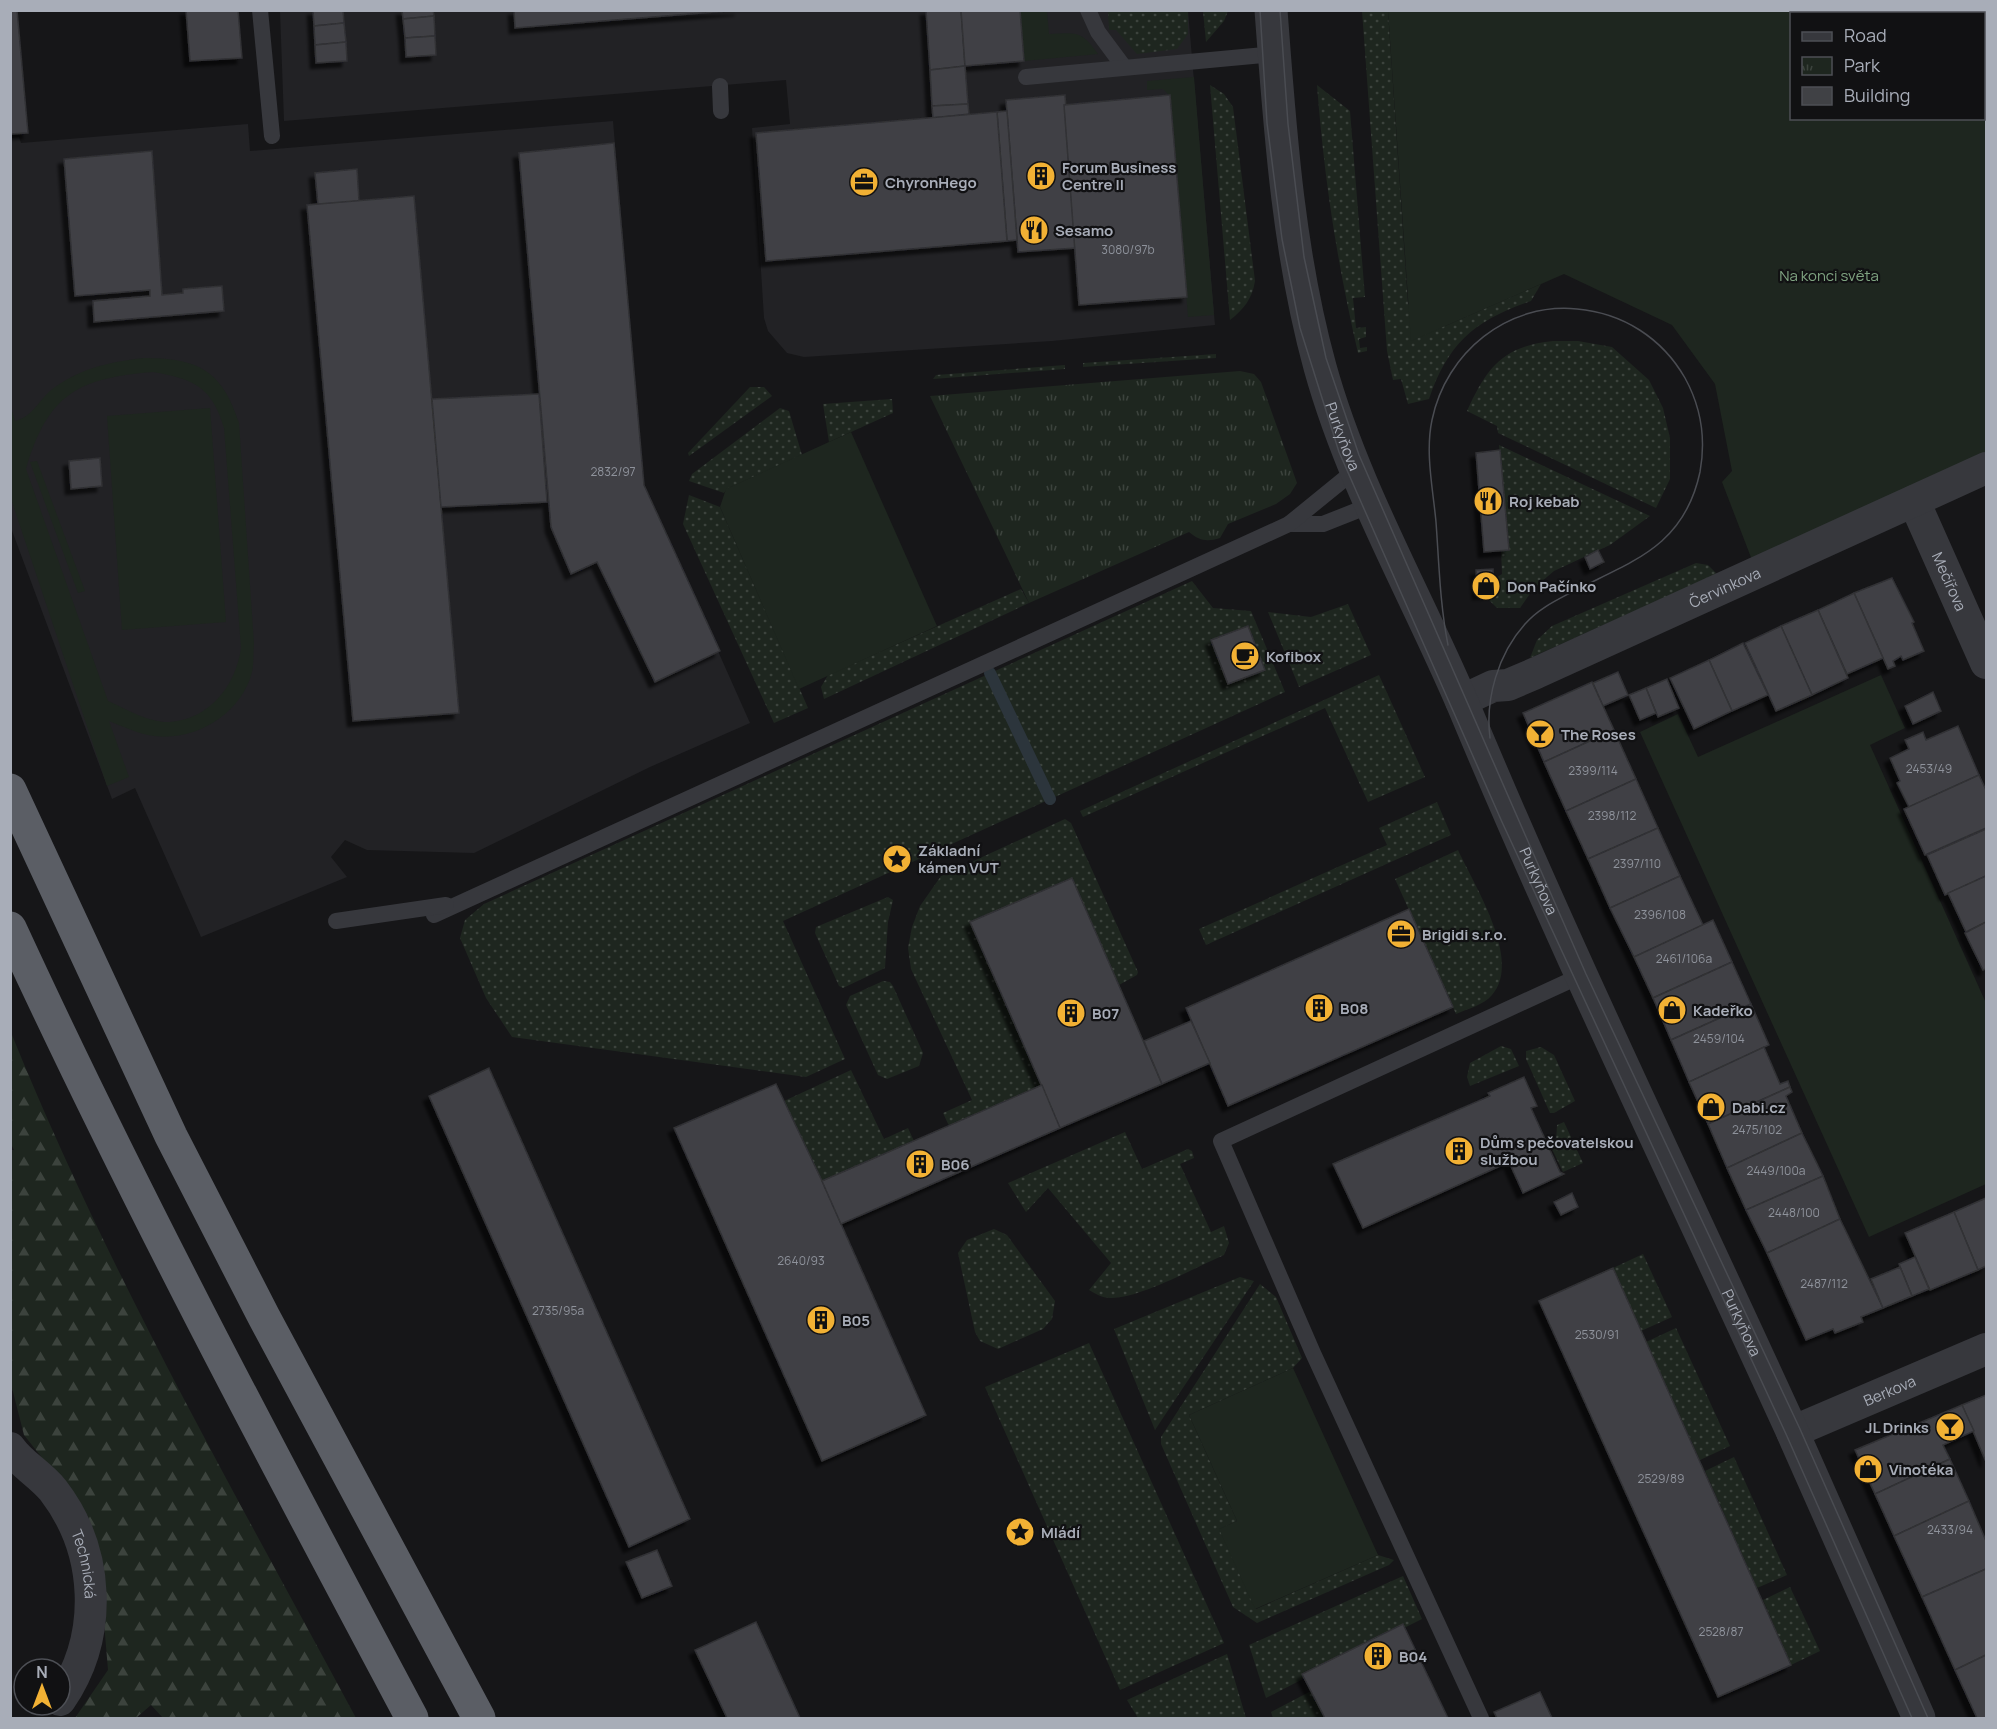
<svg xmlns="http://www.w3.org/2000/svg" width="1997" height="1729" font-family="Manrope,sans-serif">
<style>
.built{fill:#222225}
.grass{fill:url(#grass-dots)}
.forest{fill:url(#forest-firs)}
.park{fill:url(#park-tufts)}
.garden{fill:#1e261f;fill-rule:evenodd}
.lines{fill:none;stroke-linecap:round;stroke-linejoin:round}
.stream{stroke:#2c353c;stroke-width:12}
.building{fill:#404145;stroke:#303034;stroke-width:1.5;filter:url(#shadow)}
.service{stroke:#37383d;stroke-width:16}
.minor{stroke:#37383d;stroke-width:32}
.tertiary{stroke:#37383d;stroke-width:33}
.trunk{stroke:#5b5e65;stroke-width:33}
.tram{stroke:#4a4c52;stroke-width:1.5}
.labels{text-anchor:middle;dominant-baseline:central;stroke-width:4.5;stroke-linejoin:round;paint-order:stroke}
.number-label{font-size:12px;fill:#8e929b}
.poi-label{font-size:15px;font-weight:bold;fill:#a8adb8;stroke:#111113;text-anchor:start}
.park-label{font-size:15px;fill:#7fa381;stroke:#111113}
.street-label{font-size:15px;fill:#a8adb8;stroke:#111113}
</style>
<defs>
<pattern id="grass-dots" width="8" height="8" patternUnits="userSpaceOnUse" patternTransform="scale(1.5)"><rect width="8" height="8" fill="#1e261f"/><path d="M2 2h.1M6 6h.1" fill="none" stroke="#3c433d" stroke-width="1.8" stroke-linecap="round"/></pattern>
<pattern id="forest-firs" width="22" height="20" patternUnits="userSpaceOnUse" patternTransform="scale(1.5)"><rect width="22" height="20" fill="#1e261f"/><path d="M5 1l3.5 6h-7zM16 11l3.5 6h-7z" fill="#3c433d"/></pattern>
<pattern id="park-tufts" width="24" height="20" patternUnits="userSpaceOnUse" patternTransform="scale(1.5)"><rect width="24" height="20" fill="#1e261f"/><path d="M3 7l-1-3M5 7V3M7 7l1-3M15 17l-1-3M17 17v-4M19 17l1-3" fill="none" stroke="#3c433d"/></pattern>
<filter id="shadow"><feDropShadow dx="-5.5" dy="5.5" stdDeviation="1.5" flood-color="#0009"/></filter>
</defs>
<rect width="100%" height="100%" fill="#161618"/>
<g class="built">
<polygon points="280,11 1188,11 1215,325 1052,341 804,357 787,353 768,331 764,318 752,128 790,124 786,80 284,121"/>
<polygon points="613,121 644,485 750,723 650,767 474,853 367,850 345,840 331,857 347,877 201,937 135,788 112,799 11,528 11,138 19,137 21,143 248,124 250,151"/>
</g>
<g class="grass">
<polygon points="1108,11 1188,11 1188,34 1177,49 1137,54 1116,30 1109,30"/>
<polygon points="1203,11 1228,11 1224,21 1206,42"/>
<path d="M1362,11h26l20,293 37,22 96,-42 -10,17c-56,19 -83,42 -102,98l-21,5 -7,-25 -8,1 -6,-29z"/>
<path d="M1210,85l14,9 9,13 22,174c-3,18 -11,28 -25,39z"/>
<path d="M1317,85l33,26 15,186 -12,1 3,30 10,-1v10l-7,2 1,9 7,-1v4l-9,2c-21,-91 -34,-175 -41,-268z"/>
<path d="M1553,341h25l34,6 37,33 14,28 7,30v41l-14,29 -158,-75 -1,-7 -30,-15c20,-44 36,-65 86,-70z"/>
<polygon points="1216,354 1216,358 1083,367 1083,363"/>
<polygon points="1065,365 1065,369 933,379 936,375"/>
<polygon points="750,387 764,387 772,396 689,456 688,453"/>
<polygon points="892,399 893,413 829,442 823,404"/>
<polygon points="780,408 789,411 802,455 727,489 724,493 689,481 692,474"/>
<path d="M1499,445l151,71 -40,29 -56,26 -20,17 -14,20h-23l-10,-10c-1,-11 6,-19 15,-24l-1,-24 8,-1z"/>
<polygon points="689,495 720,507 808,708 774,723 683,524"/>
<polygon points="1696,563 1708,565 1717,574 1530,658 1537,640 1552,626"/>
<polygon points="1192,581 1213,608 1251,611 1285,692 783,921 845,1059 806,1077 512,1037 486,998 460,938 465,920 484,904"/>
<polygon points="1021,589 1029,603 824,699 821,687 828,675"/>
<polygon points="1348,604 1371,655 1299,687 1268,612 1311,617"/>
<polygon points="1379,675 1425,777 1368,802 1325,708 1083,817 1080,811"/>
<polygon points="1437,802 1451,835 1206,945 1199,929 1387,845 1379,828"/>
<polygon points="1065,819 1071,823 1138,972 1137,975 1119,985 1071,878 970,922 1042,1085 949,1126 943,1113 972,1100 911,969 908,948 912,927 920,906 941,876"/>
<path d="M1458,850c16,35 65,111 34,145 -8,10 -25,14 -36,19l-61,-135z"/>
<polygon points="888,897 893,900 888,922 885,968 843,988 839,986 815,933 816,927"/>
<polygon points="883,981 890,982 893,986 923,1053 919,1066 887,1079 878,1075 846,1005 850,996"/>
<polygon points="1501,1046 1511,1049 1519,1066 1470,1086 1467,1077 1470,1063"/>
<polygon points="1541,1047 1554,1055 1575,1101 1554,1113 1550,1113 1526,1059 1526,1051"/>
<polygon points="851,1070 884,1139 908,1128 914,1141 822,1181 784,1101"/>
<polygon points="1564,1122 1583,1163 1563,1172 1550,1145 1556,1142 1557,1125"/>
<path d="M1125,1132l17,37 46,-20 4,2 2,7 -14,6 31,68 13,-6 5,17 -5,12c-28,12 -85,44 -114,43 -8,0 -14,-4 -21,-8l22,-27 -63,-75 -22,24 -18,-29z"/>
<polygon points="994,1229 1007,1235 1055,1301 1052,1319 1043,1329 998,1349 980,1341 975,1332 958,1253 967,1240"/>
<polygon points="1643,1254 1672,1317 1641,1331 1613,1268"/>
<polygon points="1240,1277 1254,1281 1155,1430 1114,1329"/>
<polygon points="1260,1284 1276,1297 1302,1358 1293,1368 1189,1415 1237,1521 1220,1529 1256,1609 1378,1555 1394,1560 1389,1565 1257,1623 1233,1607 1161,1444 1161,1437"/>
<polygon points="1676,1328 1730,1446 1700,1460 1646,1342"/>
<polygon points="1089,1343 1224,1643 1120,1690 985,1387"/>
<polygon points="1734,1457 1787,1575 1757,1588 1705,1471"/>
<polygon points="1403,1576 1422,1619 1404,1628 1402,1625 1303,1673 1305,1678 1266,1698 1249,1645"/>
<polygon points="1790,1587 1820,1651 1791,1665 1763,1600"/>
<polygon points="1227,1654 1246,1718 1138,1718 1127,1700"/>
<polygon points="1311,1691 1325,1718 1273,1718 1271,1712"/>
</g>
<path class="forest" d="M10,1030c96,239 225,463 346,688h-193l-12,-13 -15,13h-61l33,-48 -6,-72 -14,-82 -64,-81 -13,-51 -1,-233 4,-1 -4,-8z"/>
<path class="park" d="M1240,371l14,3 7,8 36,101 -7,11 -14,10 -48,20 -8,14c-13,4 -20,3 -31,-6l-160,71 -99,-207z"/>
<g class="garden">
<path d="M1020,11h27l2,23c28,-1 32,-4 49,20l-74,7z"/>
<path d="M1388,11h598v441l-234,108 -30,-78 10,-11 -17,-87 -43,-59 -108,-51 -153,67zM1792,14h192v104h-192z"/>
<polygon points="1194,77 1214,315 1188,317 1170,96 1163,89 1147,90 1147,81"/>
<path d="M143,358c55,0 79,12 96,65l15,221c-1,9 0,20 -2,28 -11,44 -61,72 -104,63 -14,-3 -26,-9 -39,-14l20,56 -22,9 -96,-287v-91l4,13c18,-5 22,-18 35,-30 27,-22 59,-29 93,-33zM153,372c41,7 59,15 71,56l17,220c-5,37 -31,71 -71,74 -21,1 -44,-13 -62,-21l-82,-232c22,-75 52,-91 127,-97z"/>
<polygon points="210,408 226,622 122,630 107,416"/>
<polygon points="851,432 937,626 799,689 720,507 726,489"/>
<polygon points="37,461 85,591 78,593 30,462"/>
<polygon points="1881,675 1905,728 1870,745 1986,1003 1986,1184 1869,1237 1640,732 1678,714 1698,757"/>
<polygon points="1293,1368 1378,1555 1255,1609 1219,1529 1237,1521 1189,1415"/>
</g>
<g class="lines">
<polyline class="stream" points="990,673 1050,799"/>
</g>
<g class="building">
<polygon points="10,10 17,10 28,133 10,134"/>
<polygon points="186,10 238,10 242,58 190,61"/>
<polygon points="313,10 343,10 344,23 314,26"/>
<polygon points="402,10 433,10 434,16 403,19"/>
<polygon points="514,10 740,10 515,28"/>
<polygon points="926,10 961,10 965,66 930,70"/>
<polygon points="961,10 1020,10 1024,61 965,66"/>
<polygon points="434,16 435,36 405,38 403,19"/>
<polygon points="344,23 346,42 315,45 314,26"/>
<polygon points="435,36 436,55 406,57 405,38"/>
<polygon points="346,42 347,61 316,63 315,45"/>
<polygon points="965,66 968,104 932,106 930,70"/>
<polygon points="1065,95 1076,248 1018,252 1006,100"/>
<polygon points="1170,95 1187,297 1079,305 1064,105"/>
<polygon points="968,104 969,114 933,118 932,106"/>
<polygon points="1007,111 1017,240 1007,241 997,112"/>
<polygon points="997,112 1007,241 766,261 756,133"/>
<polygon points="614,143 644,485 720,651 655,682 597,562 571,574 551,527 519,153"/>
<polygon points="152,151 162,295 183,293 183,289 222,286 224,311 94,322 93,301 150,296 150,290 75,296 64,159"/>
<polygon points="357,169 359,201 318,205 315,173"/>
<polygon points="414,196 459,713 353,721 307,205"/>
<polygon points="539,394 547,502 441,507 432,399"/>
<polygon points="1500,450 1509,550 1484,552 1476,453"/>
<polygon points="100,458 102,486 71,489 69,461"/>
<polygon points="1598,550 1604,562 1590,569 1585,557"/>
<polygon points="1493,569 1494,593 1478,594 1476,570"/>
<polygon points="1892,578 1914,622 1912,623 1924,651 1903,660 1901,656 1893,661 1895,666 1888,669 1854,593"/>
<polygon points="1854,593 1883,658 1847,674 1818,610"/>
<polygon points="1818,610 1848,678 1812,695 1781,626"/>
<polygon points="1248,626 1265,670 1228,684 1211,640"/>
<polygon points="1781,626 1812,695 1776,711 1745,643"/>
<polygon points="1743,643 1768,695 1732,711 1709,660"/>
<polygon points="1709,660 1732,711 1694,729 1670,678"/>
<polygon points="1618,672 1628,695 1603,706 1593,683"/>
<polygon points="1667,679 1679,708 1658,717 1646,688"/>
<polygon points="1592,682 1614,730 1544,762 1523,713"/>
<polygon points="1646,688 1656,713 1640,720 1629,695"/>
<polygon points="1933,692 1941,711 1913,724 1905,706"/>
<polygon points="1958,726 1979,775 1909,807 1897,783 1900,781 1890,758 1909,749 1905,740 1923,732 1926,740"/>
<polygon points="1614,730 1636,779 1566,811 1544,762"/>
<polygon points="1979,775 1986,790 1986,828 1925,855 1904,809"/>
<polygon points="1636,779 1658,828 1588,859 1566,811"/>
<polygon points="1658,828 1680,876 1610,908 1588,859"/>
<polygon points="1986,829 1986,876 1945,895 1927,855"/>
<polygon points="1680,876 1703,925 1634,957 1610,908"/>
<polygon points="1986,876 1986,922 1966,932 1948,893"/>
<polygon points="1072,878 1162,1084 1060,1128 970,922"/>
<polygon points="1409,909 1453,1007 1228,1106 1186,1008"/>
<polygon points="1713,920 1732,962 1653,998 1634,957"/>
<polygon points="1986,922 1986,969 1983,970 1965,933"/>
<polygon points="1732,962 1751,1004 1671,1040 1653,998"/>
<polygon points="1751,1004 1769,1045 1689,1082 1671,1040"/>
<polygon points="1191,1021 1210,1063 1162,1084 1144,1041"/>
<polygon points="1764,1047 1780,1084 1788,1081 1790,1087 1708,1124 1689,1082"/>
<polygon points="489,1068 690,1519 629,1547 429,1096"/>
<polygon points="1524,1077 1537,1106 1531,1108 1560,1172 1564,1174 1523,1193 1509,1162 1363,1228 1333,1164 1490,1096 1488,1093"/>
<polygon points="776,1084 822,1181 926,1415 822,1461 674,1128"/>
<polygon points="1042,1085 1060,1128 841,1224 822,1181"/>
<polygon points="1790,1087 1792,1092 1786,1096 1802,1133 1727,1168 1708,1124"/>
<polygon points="1802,1133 1823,1176 1746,1210 1727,1168"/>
<polygon points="1823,1176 1840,1219 1767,1253 1746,1210"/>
<polygon points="1572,1193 1578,1207 1561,1215 1554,1202"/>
<polygon points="1986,1198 1986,1266 1978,1270 1954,1212"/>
<polygon points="1954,1212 1978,1270 1930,1290 1905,1233"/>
<polygon points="1840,1219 1883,1308 1861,1317 1863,1322 1835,1333 1833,1329 1806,1340 1767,1253"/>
<polygon points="1915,1257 1929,1289 1912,1296 1899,1264"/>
<polygon points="1900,1267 1912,1296 1883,1308 1871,1279"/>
<polygon points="1613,1268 1791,1665 1718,1697 1539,1301"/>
<polygon points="1986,1395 1986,1462 1962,1405"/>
<polygon points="1962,1405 1974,1431 1943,1445 1950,1459 1875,1494 1855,1450"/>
<polygon points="1950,1459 1969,1501 1894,1536 1875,1494"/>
<polygon points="1969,1501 1986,1541 1986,1569 1922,1597 1894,1536"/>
<polygon points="657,1550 672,1586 642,1598 626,1562"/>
<polygon points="1986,1569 1986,1655 1955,1670 1922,1597"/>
<polygon points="756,1622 800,1718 727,1718 695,1650"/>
<polygon points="1403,1624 1448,1718 1325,1718 1302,1674"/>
<polygon points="1986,1655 1986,1718 1977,1718 1955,1670"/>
<polygon points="1540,1692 1552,1718 1497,1718 1494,1712"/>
</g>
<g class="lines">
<g class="service">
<polyline points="260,10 272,136"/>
<polyline points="1088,10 1098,32 1124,67"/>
<polyline points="1026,77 1274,54"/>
<polyline points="720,86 721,111"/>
<polyline points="1289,524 1323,524 1371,505"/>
<polyline points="434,915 1289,524 1348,476 1355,466"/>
<polyline points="336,921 446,905"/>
<polyline points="1481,1718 1313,1353 1221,1141 1580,976"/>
</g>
<g class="minor">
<path id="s1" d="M1914,501l72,162"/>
<path id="s2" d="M1461,701l32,-15 15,-1 28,-12 450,-205"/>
<path id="s3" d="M1792,1432l194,-83"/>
<path id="s4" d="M10,1448c11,16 30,26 43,42 47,61 51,146 7,210"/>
</g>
<path class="tertiary" id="s5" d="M1271,10c9,120 17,241 49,357 33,119 96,227 144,340 102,245 218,483 328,724 43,96 85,192 127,287"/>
<g class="trunk">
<polyline points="10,790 171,1136 264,1317 479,1718"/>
<path d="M10,928c124,269 263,529 402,790"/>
</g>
<g class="tram">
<polyline points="1260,10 1267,123 1282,239 1300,328 1339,452 1502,822 1786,1434 1912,1718"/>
<polyline points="1280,10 1288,124 1304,257 1326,358 1359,455 1586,974 1800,1429 1928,1718"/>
<path d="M1448,645c-8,-40 -9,-82 -12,-123 -3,-33 -11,-69 -4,-102 14,-68 76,-118 145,-111 46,4 85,29 108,69 16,29 21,61 15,94 -16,75 -68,89 -128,120 -17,9 -34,17 -47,32 -27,30 -40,75 -35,114"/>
</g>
</g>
<defs>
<g id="building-disc" transform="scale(1.5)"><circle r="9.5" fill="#f2b134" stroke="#111113"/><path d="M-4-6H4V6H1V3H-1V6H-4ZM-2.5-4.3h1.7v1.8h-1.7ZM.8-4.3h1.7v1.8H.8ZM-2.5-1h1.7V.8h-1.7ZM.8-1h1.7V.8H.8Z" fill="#111"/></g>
<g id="office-disc" transform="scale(1.5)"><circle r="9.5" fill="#f2b134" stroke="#111113"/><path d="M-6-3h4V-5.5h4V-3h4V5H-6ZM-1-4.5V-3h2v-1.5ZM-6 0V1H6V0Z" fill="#111"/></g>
<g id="restaurant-disc" transform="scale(1.5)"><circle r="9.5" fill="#f2b134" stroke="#111113"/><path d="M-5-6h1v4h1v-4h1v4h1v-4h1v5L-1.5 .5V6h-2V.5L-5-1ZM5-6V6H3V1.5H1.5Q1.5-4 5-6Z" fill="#111"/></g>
<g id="shop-disc" transform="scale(1.5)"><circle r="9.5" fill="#f2b134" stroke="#111113"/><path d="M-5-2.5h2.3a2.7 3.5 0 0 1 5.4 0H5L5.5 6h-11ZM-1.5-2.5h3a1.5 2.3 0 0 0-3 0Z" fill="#111"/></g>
<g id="cafe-disc" transform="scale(1.5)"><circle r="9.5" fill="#f2b134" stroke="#111113"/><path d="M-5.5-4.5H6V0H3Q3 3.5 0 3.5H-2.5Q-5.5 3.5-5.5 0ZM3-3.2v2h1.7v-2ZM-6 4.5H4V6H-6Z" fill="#111"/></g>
<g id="bar-disc" transform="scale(1.5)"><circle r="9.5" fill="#f2b134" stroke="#111113"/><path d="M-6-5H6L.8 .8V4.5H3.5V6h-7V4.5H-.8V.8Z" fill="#111"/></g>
<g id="sight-disc" transform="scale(1.5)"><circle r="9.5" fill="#f2b134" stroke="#111113"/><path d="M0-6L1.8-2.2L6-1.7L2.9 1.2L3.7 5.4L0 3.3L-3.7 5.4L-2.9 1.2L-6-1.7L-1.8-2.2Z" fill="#111"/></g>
</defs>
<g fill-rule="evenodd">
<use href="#building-disc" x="1041" y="176"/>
<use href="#office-disc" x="864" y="182"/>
<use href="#restaurant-disc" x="1034" y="230"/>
<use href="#restaurant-disc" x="1488" y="501"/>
<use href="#shop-disc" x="1486" y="586"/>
<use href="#cafe-disc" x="1245" y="656"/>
<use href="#bar-disc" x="1540" y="734"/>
<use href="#sight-disc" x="897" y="859"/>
<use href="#office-disc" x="1401" y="934"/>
<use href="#building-disc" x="1319" y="1008"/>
<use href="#shop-disc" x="1672" y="1010"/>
<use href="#building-disc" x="1071" y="1013"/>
<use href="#shop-disc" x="1711" y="1107"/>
<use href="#building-disc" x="1459" y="1151"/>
<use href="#building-disc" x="920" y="1164"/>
<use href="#building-disc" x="821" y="1320"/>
<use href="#bar-disc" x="1950" y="1427"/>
<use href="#shop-disc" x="1868" y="1469"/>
<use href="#sight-disc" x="1020" y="1532"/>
<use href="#building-disc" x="1378" y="1656"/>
</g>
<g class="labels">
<g class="number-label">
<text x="1128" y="249">3080/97b</text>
<text x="613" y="471">2832/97</text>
<text x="1929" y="768">2453/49</text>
<text x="1593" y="770">2399/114</text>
<text x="1612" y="815">2398/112</text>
<text x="1637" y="863">2397/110</text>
<text x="1660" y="914">2396/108</text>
<text x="1684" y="958">2461/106a</text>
<text x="1719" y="1038">2459/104</text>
<text x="1757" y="1129">2475/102</text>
<text x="1776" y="1170">2449/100a</text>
<text x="1794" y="1212">2448/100</text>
<text x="801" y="1260">2640/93</text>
<text x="1824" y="1283">2487/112</text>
<text x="558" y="1310">2735/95a</text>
<text x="1597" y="1334">2530/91</text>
<text x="1661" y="1478">2529/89</text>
<text x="1950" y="1529">2433/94</text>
<text x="1721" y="1631">2528/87</text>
</g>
<g class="poi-label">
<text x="1062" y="167">Forum Business<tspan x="1062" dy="17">Centre II</tspan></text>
<text x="885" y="182">ChyronHego</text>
<text x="1055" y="230">Sesamo</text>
<text x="1509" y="501">Roj kebab</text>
<text x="1507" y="586">Don Pačínko</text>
<text x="1266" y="656">Kofibox</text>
<text x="1561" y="734">The Roses</text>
<text x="918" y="850">Základní<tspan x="918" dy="17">kámen VUT</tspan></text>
<text x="1422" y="934">Brigidi s.r.o.</text>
<text x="1340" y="1008">B08</text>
<text x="1693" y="1010">Kadeřko</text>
<text x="1092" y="1013">B07</text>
<text x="1732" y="1107">Dabi.cz</text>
<text x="1480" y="1142">Dům s pečovatelskou<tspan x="1480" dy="17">službou</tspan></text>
<text x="941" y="1164">B06</text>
<text x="842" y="1320">B05</text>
<text x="1929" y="1427" text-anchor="end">JL Drinks</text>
<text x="1889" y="1469">Vinotéka</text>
<text x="1041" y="1532">Mládí</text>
<text x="1399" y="1656">B04</text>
</g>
<g class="park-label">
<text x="1829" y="275">Na konci světa</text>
</g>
<g class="street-label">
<text stroke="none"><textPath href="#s5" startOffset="434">Purkyňova</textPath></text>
<text stroke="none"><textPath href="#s1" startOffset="88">Mečířova</textPath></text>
<text stroke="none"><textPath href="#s2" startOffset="288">Červinkova</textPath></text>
<text stroke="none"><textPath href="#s5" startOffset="920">Purkyňova</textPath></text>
<text stroke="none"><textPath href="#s5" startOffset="1406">Purkyňova</textPath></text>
<text stroke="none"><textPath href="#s3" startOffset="106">Berkova</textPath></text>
<text stroke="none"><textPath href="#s4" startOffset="142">Technická</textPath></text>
</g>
</g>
<rect width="1997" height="1729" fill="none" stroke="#a8adb8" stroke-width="24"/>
<rect x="1790" y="12" width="195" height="108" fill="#111113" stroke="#4d4f55" stroke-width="1.5"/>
<rect x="1802" y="32" width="30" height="9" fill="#37383d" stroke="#4d4f55" stroke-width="1.5"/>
<text x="1844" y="42" font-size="18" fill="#a8adb8">Road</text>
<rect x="1802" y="57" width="30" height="18" fill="url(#park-tufts)" stroke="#4d4f55" stroke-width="1.5"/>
<text x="1844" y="72" font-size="18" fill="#a8adb8">Park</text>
<rect x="1802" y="87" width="30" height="18" fill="#404145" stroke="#4d4f55" stroke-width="1.5"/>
<text x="1844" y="102" font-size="18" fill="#a8adb8">Building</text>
<g transform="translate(42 1687)"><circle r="28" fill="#111113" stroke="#4d4f55" stroke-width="1.5"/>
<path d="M0-4.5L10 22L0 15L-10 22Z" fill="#f2b134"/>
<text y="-9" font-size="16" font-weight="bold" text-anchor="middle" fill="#a8adb8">N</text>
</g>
</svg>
